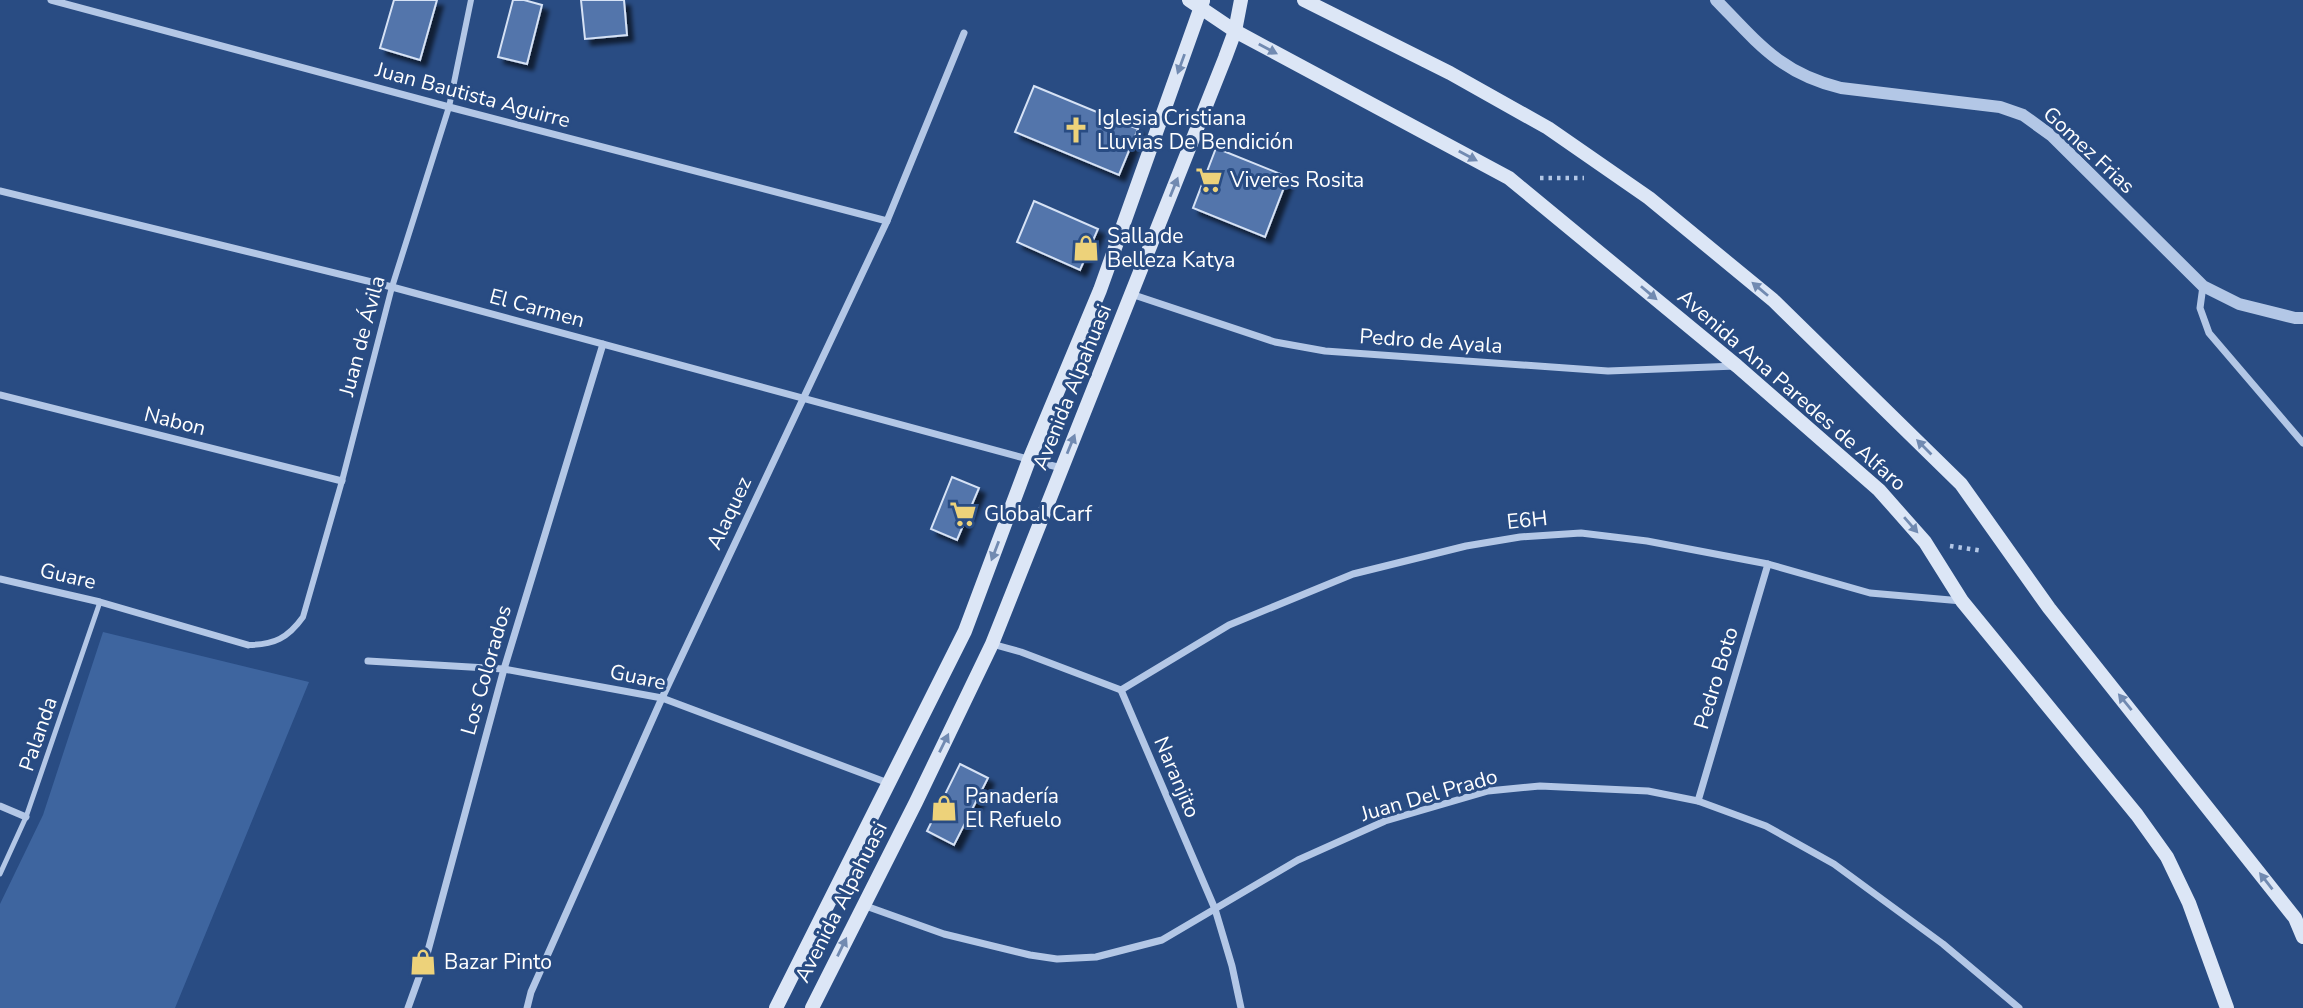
<svg xmlns="http://www.w3.org/2000/svg" width="2303" height="1008" font-family="'Nunito Sans',sans-serif">
<style>
.green{fill:#3e659f}
.building{fill:#5275ab;stroke:#d6e2f5;stroke-width:2;filter:url(#shadow)}
.lines{fill:none;stroke-linecap:round;stroke-linejoin:round}
.path{stroke:#b3c7e6;stroke-width:4.5;stroke-dasharray:3.5 5;stroke-linecap:butt}
.service{stroke:#b3c7e6;stroke-width:5}
.pedestrian{stroke:#b3c7e6;stroke-width:6}
.minor{stroke:#b3c7e6;stroke-width:7}
.tertiary{stroke:#b3c7e6;stroke-width:12}
.secondary{stroke:#dce6f6;stroke-width:14}
.oneway{fill:#718ab1}
.labels{text-anchor:middle;dominant-baseline:central;stroke-width:6;stroke-linejoin:round;paint-order:stroke}
.street-label{font-size:21px;fill:#fff;stroke:#294c83}
.poi-label{font-size:21px;fill:#fff;stroke:#294c83;text-anchor:start}
</style>
<defs>
<filter id="shadow"><feDropShadow dx="6" dy="6" stdDeviation="2" flood-color="#0009"/></filter>
</defs>
<rect width="100%" height="100%" fill="#294c83"/>
<polygon class="green" points="103,632 309,682 175,1008 0,1008 0,904 43,815"/>
<g class="building">
<polygon points="394,0 437,0 420,60 380,48"/>
<polygon points="513,0 524,0 542,5 527,64 498,57"/>
<polygon points="581,0 624,0 627,35 585,39"/>
<polygon points="1034,86 1138,129 1119,175 1015,132"/>
<polygon points="1216,148 1288,177 1265,237 1193,208"/>
<polygon points="1034,201 1098,229 1080,270 1017,242"/>
<polygon points="952,477 979,488 957,540 931,529"/>
<polygon points="960,764 988,778 954,845 927,831"/>
</g>
<g class="lines">
<g class="path">
<polyline points="1540,178 1584,178"/>
<polyline points="1950,546 1983,551"/>
</g>
<polyline class="service" points="0,874 26,817 100,602"/>
<path class="pedestrian" d="M248,645c26,0 40,-7 55,-28l39,-136 50,-194 57,-180 22,-107"/>
<g class="minor">
<polyline points="51,0 449,107 887,221"/>
<polyline points="0,191 392,287 1061,468"/>
<polyline points="2203,286 2200,308 2209,333 2303,443"/>
<polyline points="1131,294 1275,342 1325,351 1608,371 1736,366"/>
<polyline points="0,395 342,481"/>
<polyline points="0,579 100,602 248,645"/>
<polyline points="992,644 1021,652 1121,690 1215,909 1232,966 1241,1008"/>
<polyline points="368,661 504,669 662,698 888,783"/>
<polyline points="1121,690 1229,625 1353,574 1466,546 1520,537 1581,533 1647,541 1768,564 1870,593 1962,601"/>
<polyline points="1698,801 1768,564"/>
<polyline points="0,806 26,817"/>
<polyline points="863,905 944,934 1030,955 1057,959 1096,957 1162,940 1298,860 1385,821 1488,791 1540,786 1648,791 1698,801 1766,826 1834,864 1943,944 2019,1008"/>
<polyline points="408,1008 426,958 504,669 603,344"/>
<polyline points="527,1008 531,992 662,698 887,221 964,33"/>
</g>
<path class="tertiary" d="M1716,0c42,43 64,73 125,88l159,19 23,8 29,21 151,150 36,18 56,14h8"/>
<g class="secondary">
<polyline points="1189,0 1235,31 1509,178 1737,366 1879,490 1925,542 1962,601 2137,815 2167,857 2189,903 2227,1008"/>
<polyline points="1304,0 1450,73 1548,128 1649,198 1773,300 1961,484 2049,608 2295,918 2303,937"/>
<polyline points="776,1008 965,631 1029,460 1100,290 1203,1"/>
<polyline points="812,1008 916,802 992,644 1225,58 1235,31 1241,0"/>
</g>
</g>
<defs><path id="oneway-solid" d="M-6-.8H1V-3.2L6.5 0L1 3.2V.8H-6Z" transform="scale(1.75)"/></defs>
<g class="oneway">
<use href="#oneway-solid" transform="translate(1268 49) rotate(28)"/>
<use href="#oneway-solid" transform="translate(1181 64) rotate(110)"/>
<use href="#oneway-solid" transform="translate(1468 156) rotate(28)"/>
<use href="#oneway-solid" transform="translate(1174 187) rotate(-68)"/>
<use href="#oneway-solid" transform="translate(1760 289) rotate(-140)"/>
<use href="#oneway-solid" transform="translate(1649 293) rotate(40)"/>
<use href="#oneway-solid" transform="translate(1071 444) rotate(-68)"/>
<use href="#oneway-solid" transform="translate(1924 447) rotate(-135)"/>
<use href="#oneway-solid" transform="translate(1911 525) rotate(49)"/>
<use href="#oneway-solid" transform="translate(995 551) rotate(111)"/>
<use href="#oneway-solid" transform="translate(2125 702) rotate(-129)"/>
<use href="#oneway-solid" transform="translate(944 743) rotate(-64)"/>
<use href="#oneway-solid" transform="translate(2266 881) rotate(-128)"/>
<use href="#oneway-solid" transform="translate(842 947) rotate(-64)"/>
</g>
<defs>
<g id="church-bare" transform="scale(2.1)"><path d="M-1.2-6h2.4v3.5h3.3v2.4h-3.3V6h-2.4V-.1h-3.3v-2.4h3.3Z" fill="#edd27a" stroke="#294c83" stroke-width="2.5" paint-order="stroke"/></g>
<g id="supermarket-bare" transform="scale(2.1)"><path d="M-6-5.5h2.5l.6 2H6L4.5 2H-2.5L-4.4-4H-6ZM-1.5 3.2a1.3 1.3 0 1 0 .1 0ZM3 3.2a1.3 1.3 0 1 0 .1 0Z" fill="#edd27a" stroke="#294c83" stroke-width="2.5" paint-order="stroke"/></g>
<g id="shop-bare" transform="scale(2.1)"><path d="M-5-2.5h2.3a2.7 3.5 0 0 1 5.4 0H5L5.5 6h-11ZM-1.5-2.5h3a1.5 2.3 0 0 0-3 0Z" fill="#edd27a" stroke="#294c83" stroke-width="2.5" paint-order="stroke"/></g>
</defs>
<g fill-rule="evenodd">
<use href="#church-bare" x="1076" y="130"/>
<use href="#supermarket-bare" x="1209" y="180"/>
<use href="#shop-bare" x="1086" y="248"/>
<use href="#supermarket-bare" x="963" y="514"/>
<use href="#shop-bare" x="944" y="808"/>
<use href="#shop-bare" x="423" y="962"/>
</g>
<g class="labels">
<g class="street-label">
<text transform="translate(473 95) rotate(15)">Juan Bautista Aguirre</text>
<text transform="translate(2089 150) rotate(43)">Gomez Frias</text>
<text transform="translate(537 308) rotate(15)">El Carmen</text>
<text transform="translate(362 336) rotate(-75)">Juan de Ávila</text>
<text transform="translate(1431 341) rotate(4)">Pedro de Ayala</text>
<text transform="translate(1072 387) rotate(-68)">Avenida Alpahuasi</text>
<text transform="translate(1792 390) rotate(41)">Avenida Ana Paredes de Alfaro</text>
<text transform="translate(175 421) rotate(14)">Nabon</text>
<text transform="translate(729 513) rotate(-65)">Alaquez</text>
<text transform="translate(1527 520) rotate(-6)">E6H</text>
<text transform="translate(68 576) rotate(13)">Guare</text>
<text transform="translate(486 670) rotate(-74)">Los Colorados</text>
<text transform="translate(638 677) rotate(12)">Guare</text>
<text transform="translate(1716 678) rotate(-73)">Pedro Boto</text>
<text transform="translate(38 734) rotate(-71)">Palanda</text>
<text transform="translate(1177 777) rotate(67)">Naranjito</text>
<text transform="translate(1429 795) rotate(-16)">Juan Del Prado</text>
<text transform="translate(841 902) rotate(-63)">Avenida Alpahuasi</text>
</g>
<g class="poi-label">
<text x="1097" y="118">Iglesia Cristiana<tspan x="1097" dy="24">Lluvias De Bendición</tspan></text>
<text x="1230" y="180">Viveres Rosita</text>
<text x="1107" y="236">Salla de<tspan x="1107" dy="24">Belleza Katya</tspan></text>
<text x="984" y="514">Global Carf</text>
<text x="965" y="796">Panadería<tspan x="965" dy="24">El Refuelo</tspan></text>
<text x="444" y="962">Bazar Pinto</text>
</g>
</g>
</svg>
